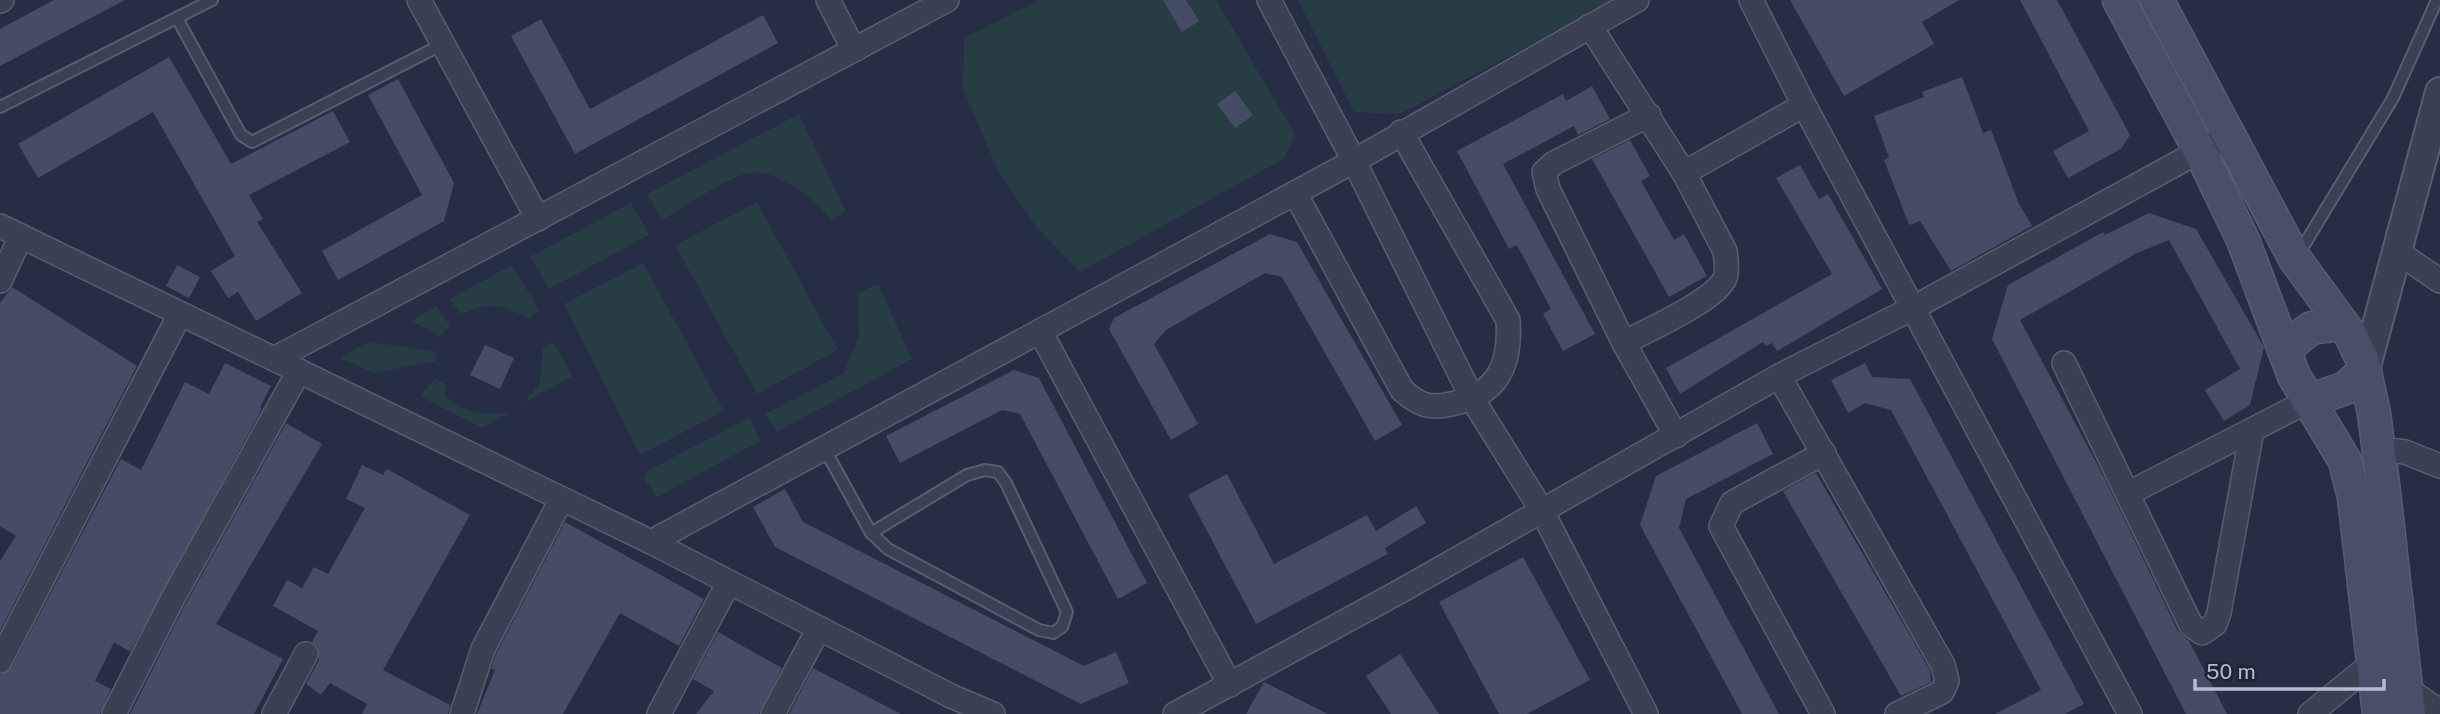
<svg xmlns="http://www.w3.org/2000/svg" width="2440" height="714" font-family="'Public Sans',sans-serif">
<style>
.green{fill:#283c44}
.building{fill:#454d65}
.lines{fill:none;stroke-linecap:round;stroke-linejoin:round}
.service-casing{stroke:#585e70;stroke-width:14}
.minor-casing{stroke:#585e70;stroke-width:26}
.tertiary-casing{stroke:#585e70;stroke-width:32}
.secondary-casing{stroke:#585e70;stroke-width:35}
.service{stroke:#3a4153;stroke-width:10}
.minor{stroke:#3a4153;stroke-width:23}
.tertiary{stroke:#3a4153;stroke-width:28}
.secondary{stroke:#484f66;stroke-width:32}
</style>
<rect width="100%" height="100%" fill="#262e43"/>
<g class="green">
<polygon points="1039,0 1216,0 1295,134 1285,158 1080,272 1037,228 998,171 963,89 964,38"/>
<polygon points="1298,0 1614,0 1400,114 1354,112"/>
<path d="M799,114l47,97 -14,9c-19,-21 -52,-51 -83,-47 -20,3 -67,36 -87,47l-15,-26z"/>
<polygon points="757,202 838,350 757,394 675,245"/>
<polygon points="631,203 649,235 549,289 530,257"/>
<polygon points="643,263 724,411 640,455 564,304"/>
<path d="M512,265l27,45 -10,9c-31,-16 -36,-17 -69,-5l-10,-15z"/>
<polygon points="878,284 912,359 777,432 765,414 844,373 859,336 858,293"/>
<polygon points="436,306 450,326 440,336 411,321"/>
<polygon points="369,342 435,351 436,361 373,373 340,358"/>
<polygon points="553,342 573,376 523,403 540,384 543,348"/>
<path d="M435,379l11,5 -1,12c21,18 37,18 64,17l-27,15 -62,-32z"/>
<polygon points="750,417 760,441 657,497 644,479 647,471"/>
</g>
<g class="building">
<polygon points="54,0 125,0 0,66 0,29"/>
<polygon points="1163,0 1186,0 1199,21 1182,32"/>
<polygon points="1790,0 1959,0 1922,22 1934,44 1844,96"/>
<polygon points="2020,0 2057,0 2130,135 2121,149 2068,178 2053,151 2089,131"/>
<polygon points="763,15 778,43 575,154 511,36 541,19 590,109"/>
<polygon points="169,57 231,164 333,111 350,142 249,195 263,219 257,222 302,293 256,321 238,292 228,298 211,271 235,256 153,112 38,178 18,144"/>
<polygon points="1962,77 1983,133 1991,130 2019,204 2032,226 1951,271 1920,221 1909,225 1884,160 1889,158 1874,116 1924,97 1922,92"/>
<polygon points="398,79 454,183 444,221 338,280 322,251 422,195 368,95"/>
<polygon points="1592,86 1610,119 1578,135 1574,126 1503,164 1595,334 1563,351 1543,314 1551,309 1517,245 1509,249 1457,151 1563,94 1566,101"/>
<polygon points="1235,91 1253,115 1235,128 1217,104"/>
<polygon points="1630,140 1650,176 1641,181 1674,240 1684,234 1707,276 1669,297 1592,159"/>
<polygon points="1800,165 1819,199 1828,194 1882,289 1777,351 1772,343 1766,346 1763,342 1680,394 1666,368 1832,274 1776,178"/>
<polygon points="2149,213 2196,229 2264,347 2250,405 2224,421 2205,390 2240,369 2169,240 2137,253 2020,320 2104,477 2178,631 2189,641 2227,714 2186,714 1992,339 2008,285 2103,232 2105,235"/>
<polygon points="1270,234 1297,242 1402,425 1375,441 1282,277 1265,273 1166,330 1154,344 1198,424 1171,440 1109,329 1114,318"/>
<polygon points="177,265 200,277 189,298 166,286"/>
<polygon points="12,287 137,366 0,631 0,561 16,536 0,526 0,303"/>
<polygon points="485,345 514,358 500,389 470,375"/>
<polygon points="225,363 271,386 260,407 262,409 130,652 114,642 95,681 111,689 100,714 0,714 0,675 12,667 121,459 141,470 185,382 209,394"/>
<polygon points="1865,363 1872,377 1910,379 2084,704 2065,714 1995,714 2041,690 1891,410 1865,403 1848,413 1831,380"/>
<polygon points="1014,370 1039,378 1147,583 1118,599 1020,414 1002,410 900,463 886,436"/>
<polygon points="286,423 322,444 216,624 283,659 254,714 130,714 185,605"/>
<polygon points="1757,423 1773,454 1686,499 1679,528 1779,714 1742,714 1640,525 1656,476"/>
<polygon points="362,465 383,475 387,469 470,515 383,670 450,705 448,714 362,714 367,704 330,683 321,695 306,684 319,660 318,647 312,642 318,631 273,606 287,580 302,588 314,567 328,574 365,508 346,499"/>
<polygon points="1816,473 1930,670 1931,682 1901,696 1783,491"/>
<polygon points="1227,474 1274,564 1367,515 1376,531 1416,506 1426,523 1385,548 1388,554 1256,624 1188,495"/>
<polygon points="785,489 803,522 1084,666 1116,652 1129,683 1081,704 775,547 753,507"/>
<polygon points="565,522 704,599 679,646 620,613 563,714 477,714 495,670 491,668 496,654"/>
<polygon points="1523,557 1590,680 1527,714 1499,714 1439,602"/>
<polygon points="718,632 782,668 759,714 696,714 714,691 693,679"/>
<polygon points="1400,654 1439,714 1391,714 1366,676"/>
<polygon points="813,668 901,714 789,714"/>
<polygon points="1264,682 1328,714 1246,714"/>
</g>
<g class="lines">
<g class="service-casing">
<g id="service">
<polyline points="177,18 241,135 252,142 443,44"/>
<polyline points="0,107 212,0"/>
<polyline points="2298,255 2393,98 2437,0"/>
<polyline points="824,448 871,533 888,549 1039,630 1053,633 1062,627 1067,612 1006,483 998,472 985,470 967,475 871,533"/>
</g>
</g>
<g class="minor-casing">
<g id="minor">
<polyline points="419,0 538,219"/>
<polyline points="828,0 854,50"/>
<polyline points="1269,0 1354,161 1473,400 1541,509 1646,714"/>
<polyline points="1751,0 1804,105 2130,714"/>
<polyline points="0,1 2,0"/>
<path d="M1590,26l94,147 41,78c1,8 3,19 0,27 -10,23 -78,52 -101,65"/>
<polyline points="1649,115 1554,163 1544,172 1548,189 1624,343 1676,436"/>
<polyline points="1684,173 1804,105"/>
<path d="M1295,193l107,197c17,15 27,19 49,14 47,-10 60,-38 57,-84l-107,-188"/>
<polyline points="0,226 651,542 951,696 993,714"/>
<polyline points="2399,253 2440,281"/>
<polyline points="0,281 21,236"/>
<polyline points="1040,331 1230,685"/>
<polyline points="274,359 947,0"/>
<polyline points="2064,363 2191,625 2202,633 2215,624 2219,613 2252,430"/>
<polyline points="1779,376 1943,665 1947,681 1942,692 1897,714"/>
<polyline points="2378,449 2405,452 2440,466"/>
<polyline points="2129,493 2308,401"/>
<polyline points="651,542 1354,161 1637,0"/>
<polyline points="0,661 180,314"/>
<polyline points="2407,689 2440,711"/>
<polyline points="114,714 173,598 299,371"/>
<polyline points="274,714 306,654"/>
<polyline points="462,714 483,649 561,500"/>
<polyline points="659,714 729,582"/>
<polyline points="773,714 819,628"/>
<polyline points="1175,714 1399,592 1779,376 1913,308 2229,135"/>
<polyline points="1823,714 1721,526 1732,503 1824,453"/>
<polyline points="2310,714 2375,661"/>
</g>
</g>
<g class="tertiary-casing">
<polyline id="tertiary" points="2365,370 2440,92"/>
</g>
<g class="secondary-casing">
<g id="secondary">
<polyline points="2119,0 2200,151 2243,240 2294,376 2345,461 2354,497 2379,714"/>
<polyline points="2157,0 2295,259 2350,334 2362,359 2374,413 2384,492 2409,714"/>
<polyline points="2284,350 2311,328 2342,324"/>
<polyline points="2308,401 2346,388 2365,370"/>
</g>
</g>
<use href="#service" class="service"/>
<use href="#minor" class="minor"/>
<use href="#tertiary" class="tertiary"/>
<use href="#secondary" class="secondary"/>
</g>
<path d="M2195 679v10h189v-10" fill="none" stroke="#b7bccc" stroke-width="3.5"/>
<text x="2206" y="679" font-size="21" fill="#b7bccc" stroke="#1f2538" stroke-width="5" paint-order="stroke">50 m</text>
</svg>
